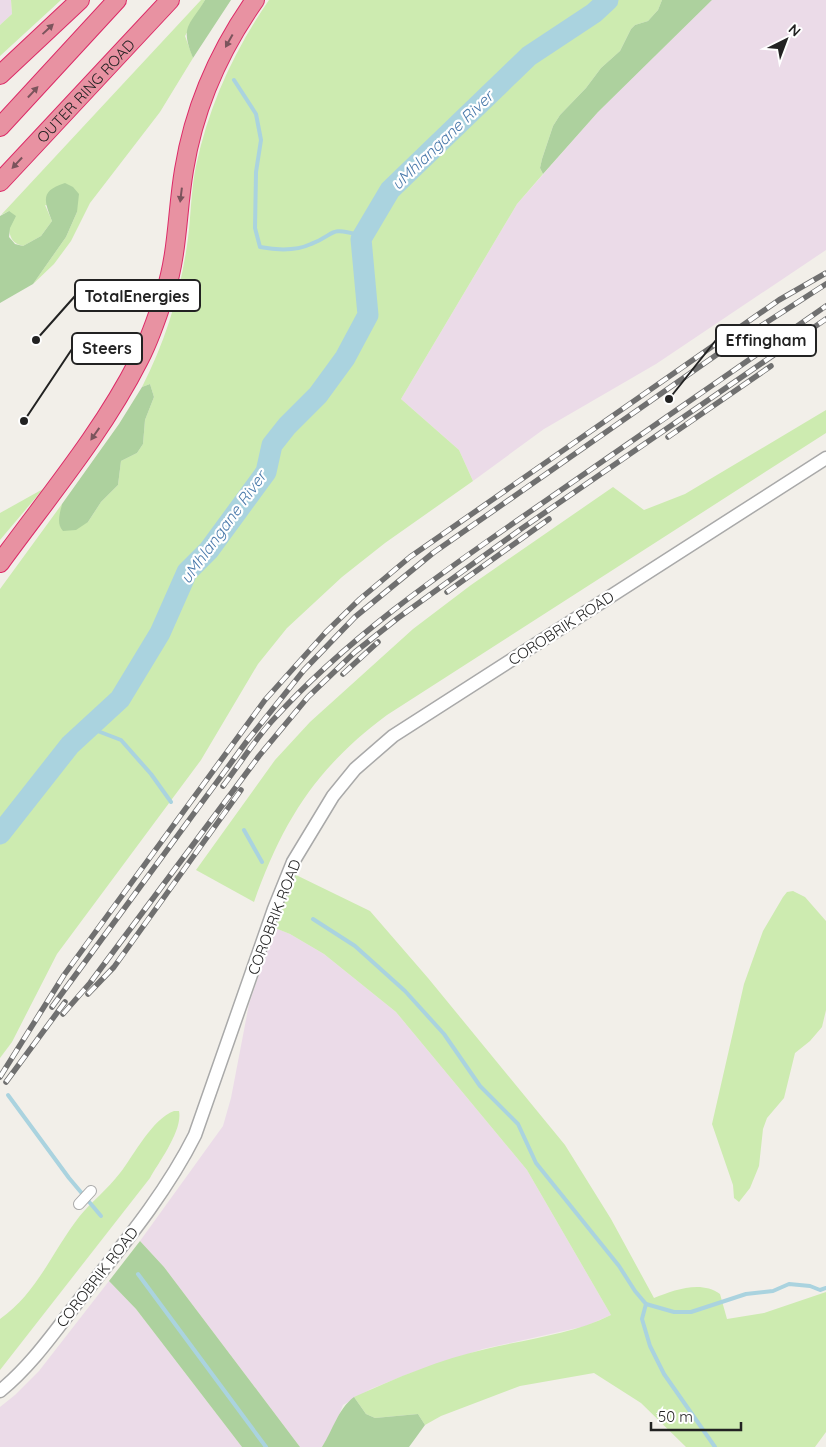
<svg xmlns="http://www.w3.org/2000/svg" width="826" height="1447" font-family="Quicksand,sans-serif">
<style>
.industrial{fill:#ebdbe8}
.grass{fill:#cdebb0}
.forest{fill:#add19e}
.lines{fill:none;stroke-linecap:round;stroke-linejoin:round}
.stream{stroke:#aad3df;stroke-width:4}
.river{stroke:#aad3df;stroke-width:21}
.minor-casing{stroke:#a9a9a9;stroke-width:12}
.tertiary-casing{stroke:#a9a9a9;stroke-width:15}
.motorway-casing{stroke:#dc2a67;stroke-width:20}
.minor{stroke:#fff;stroke-width:10}
.tertiary{stroke:#fff;stroke-width:12}
.motorway{stroke:#e892a2;stroke-width:18}
.rail-casing{stroke:#707070;stroke-width:5.5}
.rail{stroke:#fff;stroke-width:4;stroke-dasharray:11;stroke-linecap:butt}
.oneway{fill:#7b545c}
.labels{text-anchor:middle;dominant-baseline:central;stroke-width:4.5;stroke-linejoin:round;paint-order:stroke}
.street-label{font-size:15px;fill:#222;stroke:#fff}
.water-label{font-size:16px;font-style:italic;fill:#4a7aab;stroke:#fff}
.leader{fill:none;stroke:#222;stroke-width:2}
.callout-dot{fill:#222;stroke:#fff;stroke-width:2}
.callout{fill:#fff;stroke:#222;stroke-width:2}
.callout-label{font-size:16px;text-anchor:middle;font-weight:bold;fill:#222}
</style>
<rect width="100%" height="100%" fill="#f2efe9"/>
<g class="industrial">
<polygon points="0,0 11,0 12,14 0,25"/>
<polygon points="712,0 826,0 826,250 656,364 544,429 473,481 459,450 401,399 517,204 598,112"/>
<polygon points="275,928 290,934 324,954 396,1012 527,1170 611,1315 586,1326 483,1349 408,1374 371,1389 343,1405 333,1431 322,1447 300,1447 164,1267 140,1241 223,1126 231,1098 249,1004"/>
<polygon points="109,1281 136,1309 242,1447 0,1447 0,1407 15,1395 39,1371"/>
</g>
<g class="grass">
<polygon points="11,0 61,0 0,56 0,25 12,14"/>
<path d="M201,0h4l-20,36 8,22 -33,54 -70,91 -19,38 -17,23 -21,20 33,-47 11,-25 -32,-7 7,16 -11,15 -18,10c-18,-4 -13,-20 -14,-35l-8,4z"/>
<path d="M269,0h393l-4,10 -10,11 -13,4 -4,4 -11,22 -19,17 -15,20 -26,27 -7,11 -11,33 -2,9 3,6 -26,30 -116,195 58,51 14,31 -88,62 -43,34 -55,51 -29,36 -57,96 -144,194 -45,88 -12,16v-469l62,-85 -2,23 28,-5 13,-20 17,-17 3,-24 16,-8 6,-9 2,-24 9,-23 -4,-13 -8,3c24,-47 39,-96 46,-149 3,-24 3,-48 8,-72 13,-61 38,-115 73,-166z"/>
<path d="M826,410v23l-439,282c-70,52 -104,105 -133,187l-58,-32 79,-110 35,-38 103,-93 58,-44 142,-98 31,23 41,-16z"/>
<polygon points="43,489 0,540 0,513"/>
<path d="M294,874l76,37 58,67 137,167 46,74 43,79c20,-8 47,-18 66,-4l7,25 37,-6 62,-21v140l-11,15h-129l-45,-44 -47,-30 -74,13 -79,30 -16,9 -7,-11 -43,4 -9,-4 -12,-17c42,-19 87,-38 132,-48 41,-10 87,-15 125,-34l-84,-145 -131,-158 -72,-58 -34,-20 -15,-6z"/>
<polygon points="793,891 805,897 826,921 826,1010 822,1027 810,1041 795,1053 784,1098 767,1118 763,1129 759,1166 750,1188 739,1202 734,1198 733,1185 712,1124 744,984 763,931 783,897 787,892"/>
<path d="M174,1111h5c4,19 -20,51 -29,67l-150,192v-51c37,-26 52,-67 79,-102 12,-15 29,-28 41,-44 14,-18 32,-54 54,-62z"/>
</g>
<g class="forest">
<path d="M205,0h26l-38,58c-13,-33 -4,-31 12,-58z"/>
<polygon points="662,0 712,0 598,112 543,174 540,168 542,159 553,126 560,115 586,88 601,68 620,51 631,29 635,25 648,21 658,10"/>
<path d="M65,183l8,4 6,7 -2,18 -11,25 -33,47 -33,19v-87l9,-5 7,5 -6,12 -1,9 6,7 8,2 18,-10 11,-15c-8,-21 -12,-30 13,-38z"/>
<path d="M150,384l4,13 -9,23 -2,24 -6,9 -16,8 -3,24 -17,17 -13,20 -12,8 -13,1c-7,-7 -3,-18 -1,-27l57,-80 23,-37z"/>
<polygon points="140,1241 164,1267 300,1447 242,1447 136,1309 109,1281"/>
<path d="M354,1397l12,17 9,4 43,-4 7,11 -16,22h-87c11,-17 16,-38 32,-50z"/>
</g>
<g class="lines">
<g class="stream">
<path d="M234,80l22,34 5,26 -5,32 -1,56 5,19c16,3 36,4 51,-3 25,-9 16,-18 48,-9l3,20"/>
<polyline points="74,741 95,730 121,740 151,774 171,802"/>
<polyline points="244,830 262,862"/>
<polyline points="313,919 355,946 405,991 444,1034 480,1086 518,1124 536,1163 619,1266 635,1291 646,1304 674,1312 691,1312 746,1294 773,1291 789,1284 810,1286 820,1290 826,1288"/>
<polyline points="8,1095 69,1178 101,1216"/>
<polyline points="138,1274 266,1447"/>
<polyline points="646,1304 642,1319 650,1346 664,1374 715,1447"/>
</g>
<polyline class="river" points="0,834 70,745 120,699 160,633 187,572 209,550 266,472 272,445 287,426 318,395 345,358 368,315 361,239 390,190 529,56 594,13 608,0"/>
<g class="minor-casing">
<polyline id="minor" points="79,1204 91,1191"/>
</g>
<g class="tertiary-casing">
<path id="tertiary" d="M0,1391c32,-26 55,-60 80,-92 41,-52 85,-104 115,-164l79,-226 19,-47 40,-66 22,-27 38,-33 433,-278"/>
</g>
<g class="motorway-casing">
<g id="motorway">
<polyline points="0,75 80,0"/>
<polyline points="0,127 117,0"/>
<path id="s1" d="M0,182l170,-182"/>
<path d="M0,563c48,-66 102,-130 139,-203 11,-21 19,-45 26,-67 13,-40 12,-82 19,-123 10,-62 35,-119 71,-170"/>
</g>
</g>
<use href="#minor" class="minor"/>
<use href="#tertiary" class="tertiary"/>
<use href="#motorway" class="motorway"/>
<g class="rail-casing">
<g id="rail">
<polyline points="668,437 771,366"/>
<polyline points="447,592 549,519"/>
<polyline points="343,674 378,642"/>
<path d="M223,786c16,-21 31,-45 49,-65 84,-93 189,-161 292,-233 87,-60 175,-121 262,-182"/>
<polyline points="88,994 114,967 241,790"/>
<polyline points="52,1007 247,741 304,670 355,617 433,553 722,351 826,284"/>
<polyline points="63,1014 90,983 259,756 308,697 355,652 398,618 521,529 826,319"/>
<polyline points="0,1077 64,975 265,700 326,632 360,599 410,557 779,300 826,273"/>
<polyline points="6,1082 65,1002"/>
</g>
</g>
<use href="#rail" class="rail"/>
</g>
<defs><path id="oneway-solid" d="M-6-.8H1V-3.2L6.5 0L1 3.2V.8H-6Z" transform="scale(1.25)"/></defs>
<g class="oneway">
<use href="#oneway-solid" transform="translate(48 29) rotate(-43)"/>
<use href="#oneway-solid" transform="translate(229 41) rotate(119)"/>
<use href="#oneway-solid" transform="translate(33 92) rotate(-47)"/>
<use href="#oneway-solid" transform="translate(17 163) rotate(133)"/>
<use href="#oneway-solid" transform="translate(181 195) rotate(97)"/>
<use href="#oneway-solid" transform="translate(95 434) rotate(125)"/>
</g>
<g class="labels">
<g class="street-label">
<text stroke="none"><textPath href="#s1" startOffset="125">OUTER RING ROAD</textPath></text>
<text transform="translate(561 628) rotate(-33)">COROBRIK ROAD</text>
<text transform="translate(274 917) rotate(-69)">COROBRIK ROAD</text>
<text transform="translate(97 1277) rotate(-52)">COROBRIK ROAD</text>
</g>
<g class="water-label">
<text transform="translate(442 140) rotate(-44)">uMhlangane River</text>
<text transform="translate(223 527) rotate(-54)">uMhlangane River</text>
</g>
</g>
<path class="leader" d="M36 340L75 296M669 399L716 340M24 421L72 349"/>
<g class="callout-dot">
<circle cx="36" cy="340" r="5"/>
<circle cx="669" cy="399" r="5"/>
<circle cx="24" cy="421" r="5"/>
</g>
<g class="callout">
<rect x="75" y="280" width="125" height="31" rx="5"/>
<rect x="716" y="325" width="100" height="31" rx="5"/>
<rect x="72" y="333" width="70" height="31" rx="5"/>
</g>
<g class="callout-label">
<text x="137" y="302">TotalEnergies</text>
<text x="766" y="346">Effingham</text>
<text x="107" y="354">Steers</text>
</g>
<g transform="translate(786 40) rotate(42)" stroke="#ffffff" stroke-width="4" paint-order="stroke">
<path d="M0-4L9 19L0 12L-9 19Z" fill="#222222"/>
<text y="-8" font-size="14" font-weight="bold" text-anchor="middle" fill="#222222">N</text>
</g>
<path d="M651 1422v8h90v-8" fill="none" stroke="#222222" stroke-width="2.5"/>
<text x="658" y="1422" font-size="15" fill="#222222" stroke="#ffffff" stroke-width="4" paint-order="stroke">50 m</text>
</svg>
